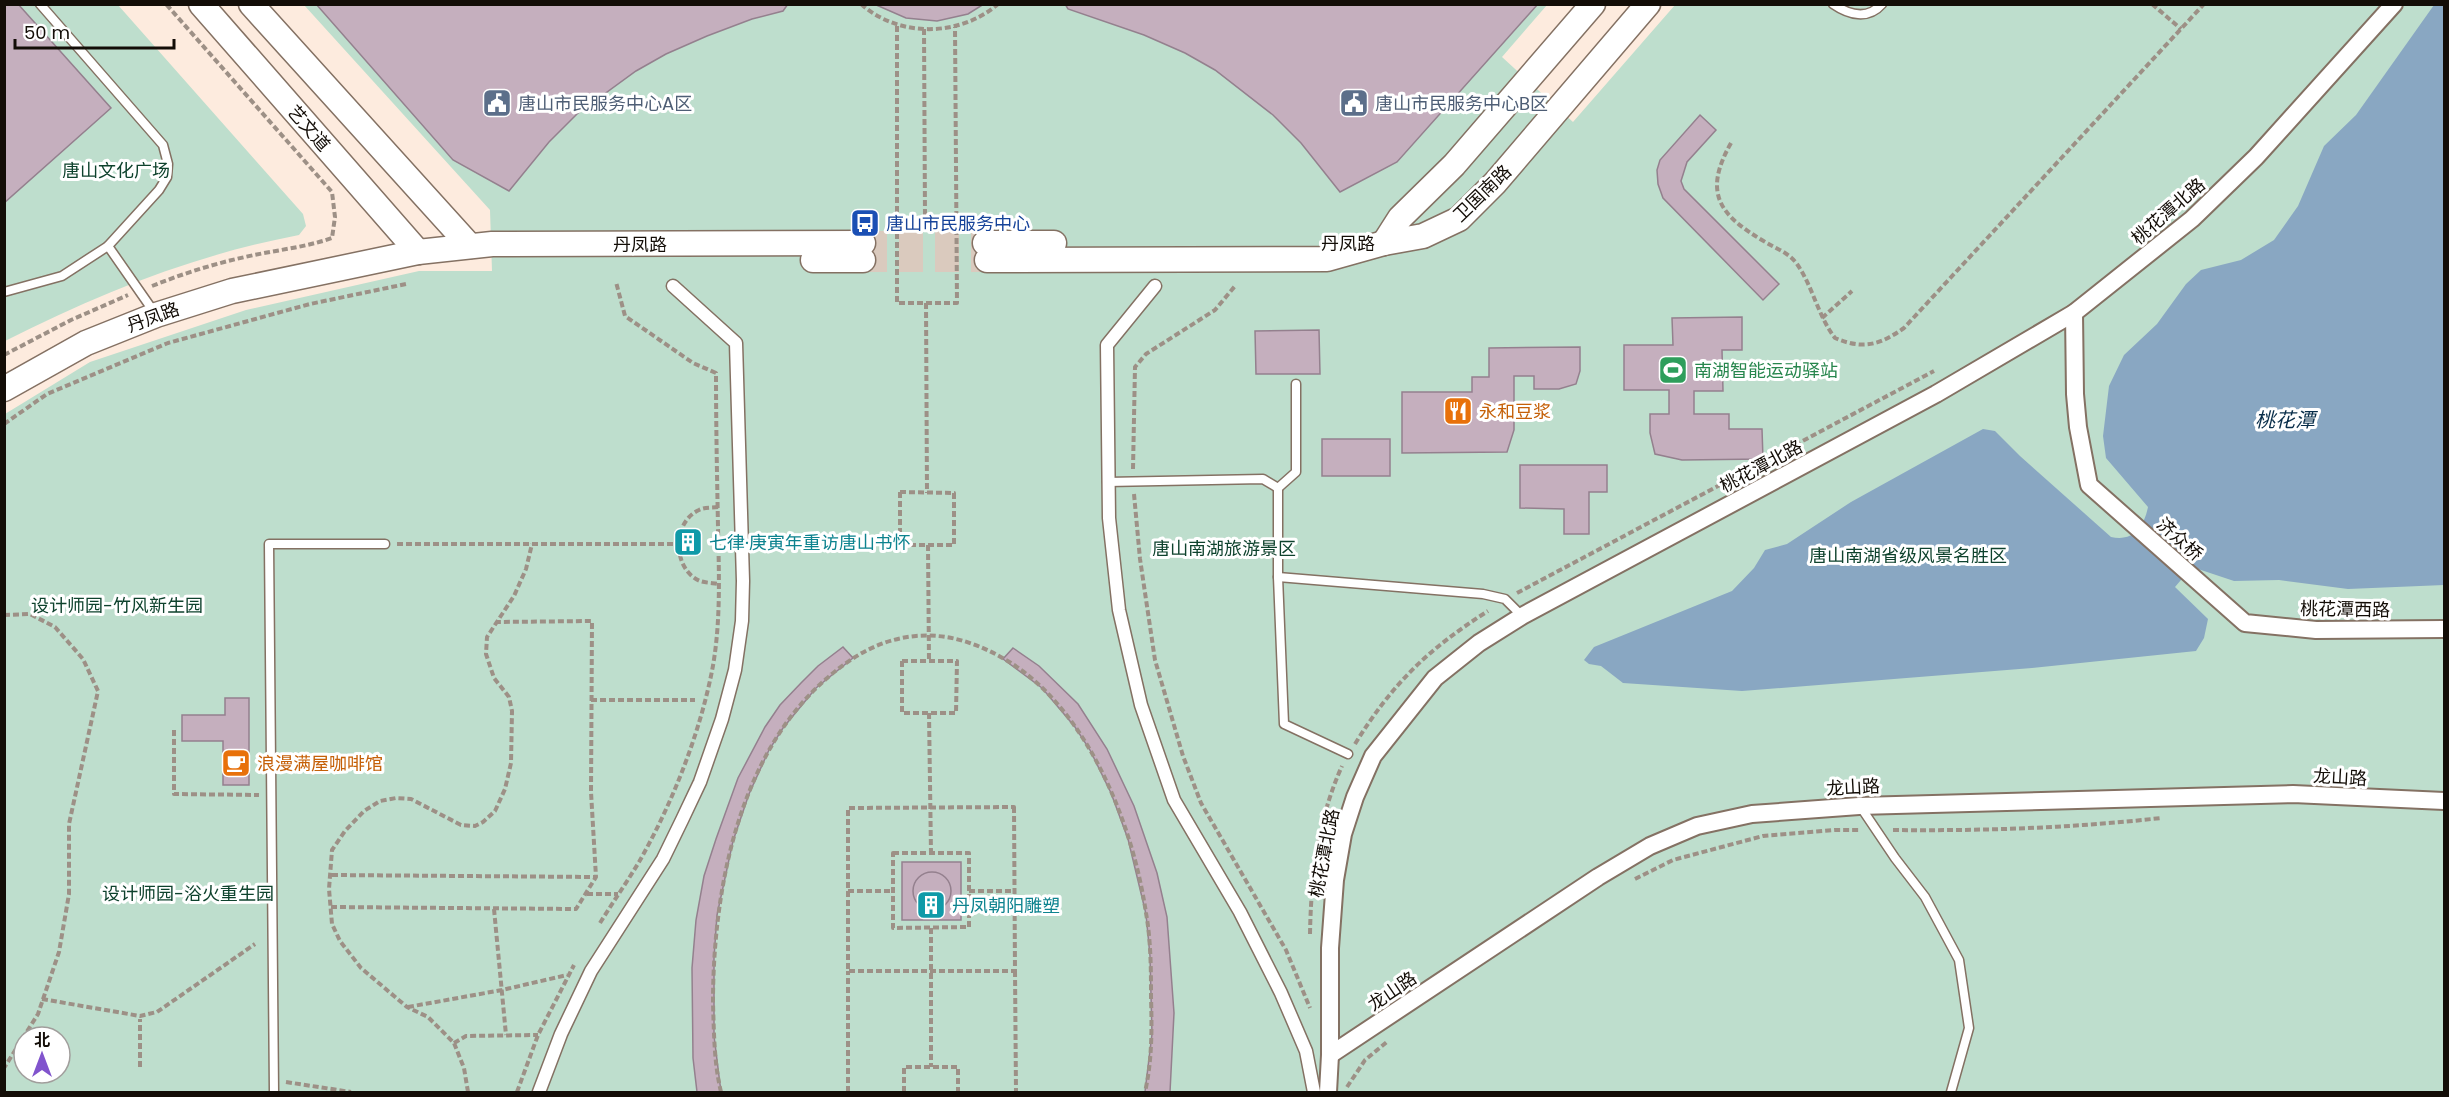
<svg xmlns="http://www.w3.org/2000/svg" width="2449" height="1097" font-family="Poppins,'Noto Sans SC',sans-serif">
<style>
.green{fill:#bedecd;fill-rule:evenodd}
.water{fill:#89a7c2}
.building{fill:#c5afbe;stroke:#94808e;stroke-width:1.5}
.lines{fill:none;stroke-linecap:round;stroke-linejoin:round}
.secondary-tunnel{stroke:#dacabe;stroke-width:24;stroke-dasharray:24 12;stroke-linecap:butt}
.service-casing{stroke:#847163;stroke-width:11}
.pedestrian-casing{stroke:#847163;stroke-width:15}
.minor-casing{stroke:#847163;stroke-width:20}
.secondary-casing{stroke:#847163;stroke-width:27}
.path{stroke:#9d9086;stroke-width:4;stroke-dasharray:6 3;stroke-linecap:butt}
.service{stroke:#fff;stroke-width:8}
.pedestrian{stroke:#fff;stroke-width:12}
.minor{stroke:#fff;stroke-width:16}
.secondary{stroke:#fff;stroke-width:24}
.labels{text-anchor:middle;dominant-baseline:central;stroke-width:6;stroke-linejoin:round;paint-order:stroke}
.service-label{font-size:18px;fill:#4e5e75;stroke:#fff;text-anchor:start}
.street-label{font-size:18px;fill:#130d07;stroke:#fff}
.park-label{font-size:18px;fill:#0e422d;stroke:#fff}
.transit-label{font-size:18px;fill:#164399;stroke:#fff;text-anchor:start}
.leisure-label{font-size:18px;fill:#27864d;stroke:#fff;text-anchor:start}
.food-label{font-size:18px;fill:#c56008;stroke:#fff;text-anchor:start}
.culture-label{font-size:18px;fill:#0d838f;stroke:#fff;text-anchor:start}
.water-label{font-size:20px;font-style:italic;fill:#082d49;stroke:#fff}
</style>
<rect width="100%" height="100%" fill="#fdebde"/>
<g class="green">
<path d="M5,5h113l185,209 3,12 -7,9c-105,20 -199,58 -294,106z"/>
<path d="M304,5h1243l-45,52 71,65 102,-117h769v1087h-2439v-678l85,-52 156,-52 173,-39h73l-2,-61zM24,1037h36v36h-36z"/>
</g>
<path class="water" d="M2434,5h10v580l-96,4 -69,-9 -45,1 -42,-14 -17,20 33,32 -4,19 -8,13 -164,17 -290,23 -119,-8 -22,-17 -12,-2 -5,-4 10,-13 138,-56 22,-23 11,-18 22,-6 64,-42 132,-73 12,2 25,25 91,81c22,5 33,-10 37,-30l-42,-49 -3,-22 6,-50 15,-31 33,-31 29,-40 15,-14 40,-10 33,-20 24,-34 26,-60 32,-31z"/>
<g class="building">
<polygon points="4,4 18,4 111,108 4,203"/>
<polygon points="316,4 788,4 783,11 752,19 707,36 666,54 636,71 577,114 549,142 509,191 453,160"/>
<polygon points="874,4 984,4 968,14 937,21 906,18"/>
<polygon points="1065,4 1538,4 1397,162 1340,192 1301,143 1273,115 1215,70 1185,53 1144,35 1068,9"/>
<polygon points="1700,115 1716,130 1687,162 1681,181 1684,189 1779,284 1763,300 1663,198 1658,184 1657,170 1660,160"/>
<polygon points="1742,317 1742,350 1722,350 1723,391 1694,391 1694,414 1729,414 1729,429 1762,429 1763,459 1682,460 1655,454 1650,433 1650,414 1669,414 1669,390 1624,390 1624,345 1673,345 1672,318"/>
<polygon points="1319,330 1320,374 1256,374 1255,331"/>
<polygon points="1580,347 1580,371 1576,384 1559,389 1534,389 1534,376 1514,376 1514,430 1507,452 1402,453 1402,392 1472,392 1472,377 1489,377 1489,348"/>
<rect x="1322" y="439" width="68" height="37"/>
<polygon points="1520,465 1607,465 1607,492 1589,492 1589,534 1564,534 1564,509 1520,508"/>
<polygon points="843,647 853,658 816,688 783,728 769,750 749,794 733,841 717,915 714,958 714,1036 721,1092 697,1092 693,1058 692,968 696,920 704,876 716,839 738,778 765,727 780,705 801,683 818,666"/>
<polygon points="1013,648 1039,666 1078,704 1107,749 1134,806 1157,873 1167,917 1174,1013 1170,1092 1145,1092 1152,1034 1150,956 1146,914 1128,839 1111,793 1090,750 1075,727 1042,688 1003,659"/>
<polygon points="225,698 249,698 249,785 223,785 223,741 182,741 182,715 225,715"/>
<rect x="902" y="862" width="59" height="58"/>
<circle cx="932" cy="891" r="19"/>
</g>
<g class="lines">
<g class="secondary-tunnel">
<polyline points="863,243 985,243"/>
<polyline points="863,260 987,260"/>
</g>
<g class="service-casing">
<g id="service">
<path d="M1833,4c16,11 35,16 49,0"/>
<polyline points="108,246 154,312"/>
<polyline points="4,292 62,276 108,246 159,190 167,177 168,164 163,145 40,4"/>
<polyline points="1107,482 1263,479 1278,488 1296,472 1296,384"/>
<polyline points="1278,488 1278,577 1284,724 1348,754"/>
<polyline points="1278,577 1483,594 1505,599 1522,616"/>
<polyline points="1860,806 1895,858 1925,897 1959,960 1969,1028 1951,1092"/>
<polyline points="274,1092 269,544 385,544"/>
</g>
</g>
<g class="pedestrian-casing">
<g id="pedestrian">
<polyline points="1155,286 1107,345 1109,518 1119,610 1141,705 1174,800 1240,912 1281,993 1306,1051 1314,1092"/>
<polyline points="539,1092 561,1034 591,971 663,859 682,820 700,782 722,719 735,670 742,621 743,581 736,343 673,286"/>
</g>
</g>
<g class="minor-casing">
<g id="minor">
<polyline points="2074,313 2075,394 2078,427 2089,485 2245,623 2316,630 2444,629"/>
<polyline points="1330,1055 1598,877 1650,846 1697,826 1752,814 1859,806 2293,794 2444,801"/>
<polyline points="1328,1092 1330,1055 1330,948 1335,880 1343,834 1355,797 1373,756 1435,678 1479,643 1522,616 1936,394 2074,313 2192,219 2256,157 2394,4"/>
</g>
</g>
<g class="secondary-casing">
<g id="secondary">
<polyline points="201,4 418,252"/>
<polyline points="251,4 470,246"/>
<polyline points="985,243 1054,243"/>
<polyline points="1384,243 1400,218 1454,165 1593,4"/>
<polyline points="813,260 863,260"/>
<polyline points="987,260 1327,259 1384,243 1423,236 1459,219 1495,183 1648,4"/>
<polyline points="4,389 86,343 156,315 232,291 418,252 492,244 863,243"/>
</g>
</g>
<g class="path">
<path d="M861,4c38,34 99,33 137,0"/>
<polyline points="2152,4 2181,29"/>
<polyline points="897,26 897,303 957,303 955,27"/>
<polyline points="924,29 925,217"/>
<path d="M1731,143c-29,51 -11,73 36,100 10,6 22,10 30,21 16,23 21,52 38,74 28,12 45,7 69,-10l300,-324"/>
<path d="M152,286c30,-12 61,-22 93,-29 30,-7 58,-9 87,-19l3,-21 -3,-25 -166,-188"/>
<polyline points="926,303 927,493"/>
<polyline points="1822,318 1852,291"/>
<polyline points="4,355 71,320 128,295"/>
<polyline points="4,424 47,394 168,343 310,304 406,284"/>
<polyline points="1133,469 1135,367 1146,354 1215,310 1235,286"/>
<polygon points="900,492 954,493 954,545 900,545"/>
<polyline points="1134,494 1140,559 1155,660 1183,756 1201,803 1286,950 1310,1008"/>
<path d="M718,507c-6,1 -13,0 -19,3 -27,12 -27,59 1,71 6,2 14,2 19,3"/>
<polyline points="397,544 679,544"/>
<polyline points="928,545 929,661"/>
<polyline points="1517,593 1934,371"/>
<polyline points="4,615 30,614 55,627 83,659 98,691 69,824 69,894 59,952 38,1014 4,1068"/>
<polygon points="902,661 957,661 956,713 902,713"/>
<polyline points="591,700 695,700"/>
<polyline points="929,713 931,853"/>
<polyline points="174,730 174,794 259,795"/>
<path d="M1355,744c37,-60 73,-95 133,-133"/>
<polygon points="1014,807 1015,971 848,971 848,808"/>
<path d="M1893,830c90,1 179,-2 268,-12"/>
<polygon points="893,853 969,853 969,927 893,928"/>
<polyline points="332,875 596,877"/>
<polyline points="1635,879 1673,860 1763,836 1835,830 1859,830"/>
<polyline points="848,891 893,891"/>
<polyline points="969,891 1014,891"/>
<polyline points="587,894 618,894"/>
<polyline points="331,907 576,909 596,877 591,792 592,621 496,622"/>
<polyline points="494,909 506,1035"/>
<path d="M600,923c13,-21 27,-41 39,-61 33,-58 60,-126 73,-191 9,-47 7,-96 6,-144 -1,-52 -2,-103 -2,-154l-23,-10 -68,-47 -9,-34"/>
<polyline points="931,928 931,1067"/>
<path d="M1310,934c1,-58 8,-115 32,-168"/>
<polyline points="1015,971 1016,1092"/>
<polyline points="42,999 140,1016 157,1012 255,944"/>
<polyline points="408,1007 502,990 567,975"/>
<polyline points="454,1043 466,1036 538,1035"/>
<polyline points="140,1067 140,1019"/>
<polyline points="286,1082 351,1092"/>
<polyline points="1347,1087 1365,1060 1388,1041"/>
<polyline points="468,1092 464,1068 454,1043 428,1017 407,1007 361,968 340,941 332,924 329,889 332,850 345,831 364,811 380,801 396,798 411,799 461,825 475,826 483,822 495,811 505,789 511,763 512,711 509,697 494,678 486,654 487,637 514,596 526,569 532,544"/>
<polyline points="517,1092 538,1035 574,965"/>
<path d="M721,1092c-7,-29 -7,-59 -8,-89 0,-112 25,-247 113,-324 26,-23 55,-40 90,-43 35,-3 66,9 95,27 78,50 122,162 135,250 5,28 5,57 5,84 1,33 1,64 -6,95"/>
<polyline points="848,1092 848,971"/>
<polyline points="904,1092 904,1067 958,1067 958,1092"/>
</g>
<use href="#service" class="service"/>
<use href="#pedestrian" class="pedestrian"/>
<use href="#minor" class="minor"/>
<use href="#secondary" class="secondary"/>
</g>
<defs>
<g id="civic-square" transform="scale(1.5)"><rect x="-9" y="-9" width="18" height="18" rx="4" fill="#5c6f8a" stroke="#fff"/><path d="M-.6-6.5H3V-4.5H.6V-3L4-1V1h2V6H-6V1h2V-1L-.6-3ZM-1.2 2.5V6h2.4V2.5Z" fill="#fff"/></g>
<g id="bus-square" transform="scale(1.5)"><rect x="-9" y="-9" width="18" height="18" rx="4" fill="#1a4fb4" stroke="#fff"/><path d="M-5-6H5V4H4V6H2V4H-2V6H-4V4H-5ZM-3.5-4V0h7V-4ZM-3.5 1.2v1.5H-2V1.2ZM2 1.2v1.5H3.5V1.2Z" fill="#fff"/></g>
<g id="stadium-square" transform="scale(1.5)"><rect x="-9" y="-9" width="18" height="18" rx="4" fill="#2e9e5b" stroke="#fff"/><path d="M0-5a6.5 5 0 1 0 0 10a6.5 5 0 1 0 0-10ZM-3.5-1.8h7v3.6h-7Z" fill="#fff"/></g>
<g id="restaurant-square" transform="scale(1.5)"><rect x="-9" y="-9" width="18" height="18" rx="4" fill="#e8710a" stroke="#fff"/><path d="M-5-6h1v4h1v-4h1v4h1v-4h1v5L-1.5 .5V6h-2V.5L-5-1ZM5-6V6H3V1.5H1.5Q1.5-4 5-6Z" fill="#fff"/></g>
<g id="building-square" transform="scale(1.5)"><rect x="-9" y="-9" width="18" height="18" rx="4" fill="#0f9aa8" stroke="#fff"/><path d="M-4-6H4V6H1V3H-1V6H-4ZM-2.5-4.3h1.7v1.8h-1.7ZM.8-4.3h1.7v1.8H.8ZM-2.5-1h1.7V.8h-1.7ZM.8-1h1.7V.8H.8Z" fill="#fff"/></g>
<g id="cafe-square" transform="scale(1.5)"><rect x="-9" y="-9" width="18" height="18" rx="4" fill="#e8710a" stroke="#fff"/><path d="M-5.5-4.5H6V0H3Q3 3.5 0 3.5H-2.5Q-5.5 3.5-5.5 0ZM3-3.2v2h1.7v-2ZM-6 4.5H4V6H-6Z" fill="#fff"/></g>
</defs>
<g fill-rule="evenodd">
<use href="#civic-square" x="497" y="103"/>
<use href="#civic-square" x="1354" y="103"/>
<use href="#bus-square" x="865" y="223"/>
<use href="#stadium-square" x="1673" y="370"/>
<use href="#restaurant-square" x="1458" y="411"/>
<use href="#building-square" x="688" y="542"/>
<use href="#cafe-square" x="236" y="763"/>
<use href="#building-square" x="931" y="905"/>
</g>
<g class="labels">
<g class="service-label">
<text x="518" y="103">唐山市民服务中心A区</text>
<text x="1375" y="103">唐山市民服务中心B区</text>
</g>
<g class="street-label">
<text transform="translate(309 128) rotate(49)">艺文道</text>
<text transform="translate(1482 193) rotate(-44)">卫国南路</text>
<text transform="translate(2168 211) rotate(-41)">桃花潭北路</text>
<text x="1348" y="243">丹凤路</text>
<text x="640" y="244">丹凤路</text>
<text transform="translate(153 317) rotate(-20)">丹凤路</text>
<text transform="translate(1761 466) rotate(-28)">桃花潭北路</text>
<text transform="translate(2180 539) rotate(42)">济众桥</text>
<text transform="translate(2345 609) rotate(1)">桃花潭西路</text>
<text transform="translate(2340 777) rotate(3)">龙山路</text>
<text transform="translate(1853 787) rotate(-3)">龙山路</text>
<text transform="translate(1324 853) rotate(-79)">桃花潭北路</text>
<text transform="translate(1392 991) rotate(-34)">龙山路</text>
</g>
<g class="park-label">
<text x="116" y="170">唐山文化广场</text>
<text x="1224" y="548">唐山南湖旅游景区</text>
<text x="1908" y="555">唐山南湖省级风景名胜区</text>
<text x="117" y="605">设计师园-竹风新生园</text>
<text x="188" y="893">设计师园-浴火重生园</text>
</g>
<g class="transit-label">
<text x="886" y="223">唐山市民服务中心</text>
</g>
<g class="leisure-label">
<text x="1694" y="370">南湖智能运动驿站</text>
</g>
<g class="food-label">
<text x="1479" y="411">永和豆浆</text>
<text x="257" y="763">浪漫满屋咖啡馆</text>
</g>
<g class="culture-label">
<text x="709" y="542">七律·庚寅年重访唐山书怀</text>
<text x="952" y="905">丹凤朝阳雕塑</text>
</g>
<g class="water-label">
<text x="2285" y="420">桃花潭</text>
</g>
</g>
<rect width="2449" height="1097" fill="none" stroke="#130d07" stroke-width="12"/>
<g transform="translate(42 1055)"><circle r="28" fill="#ffffff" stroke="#a19e9c" stroke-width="1.5"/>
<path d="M0-4.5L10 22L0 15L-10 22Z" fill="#8154cd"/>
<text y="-9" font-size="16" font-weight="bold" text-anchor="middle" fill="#130d07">北</text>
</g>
<path d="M15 39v9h159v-9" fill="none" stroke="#130d07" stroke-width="3"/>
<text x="24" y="39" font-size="18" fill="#130d07" stroke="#ffffff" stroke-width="4.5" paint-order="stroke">50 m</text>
</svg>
